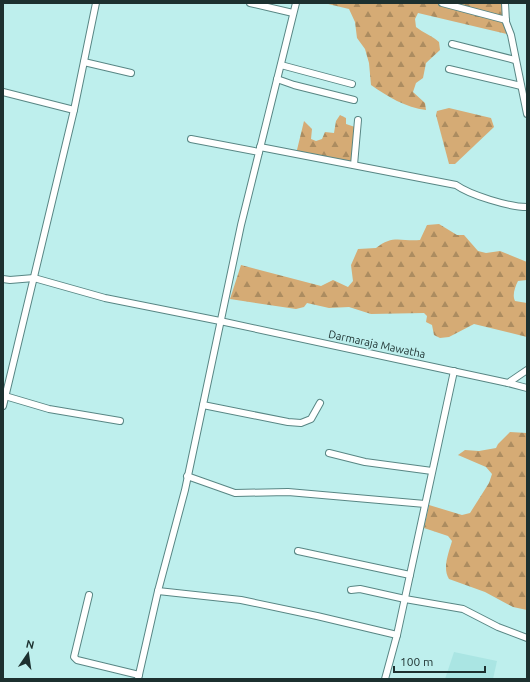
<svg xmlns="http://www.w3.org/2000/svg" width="530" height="682" font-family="Ubuntu,sans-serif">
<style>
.built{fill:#aae5e3}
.forest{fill:url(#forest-firs)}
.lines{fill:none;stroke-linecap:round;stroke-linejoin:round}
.minor-casing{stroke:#588684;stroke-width:8}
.minor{stroke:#fff;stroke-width:6}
.labels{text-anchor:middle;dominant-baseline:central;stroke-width:3.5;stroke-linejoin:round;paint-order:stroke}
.street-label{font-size:11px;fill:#1c302f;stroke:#beefed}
</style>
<defs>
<pattern id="forest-firs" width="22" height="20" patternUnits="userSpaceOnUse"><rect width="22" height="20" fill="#d5ab75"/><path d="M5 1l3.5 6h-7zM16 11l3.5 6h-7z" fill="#ac8c60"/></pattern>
</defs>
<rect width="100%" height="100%" fill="#beefed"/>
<polygon class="built" points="454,652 497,661 493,679 445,679"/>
<g class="forest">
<path d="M324,3h181l6,32 -93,-22 -3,6 1,8c7,6 17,9 23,15l1,8 -14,13 -3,15 -7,5 -3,9 12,11 1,7c-20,-2 -39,-14 -55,-25l-2,-22 -4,-14 -8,-11 -2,-16 -6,-13z"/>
<polygon points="449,108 491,118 494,127 455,164 449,164 436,115 437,111"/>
<polygon points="340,115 346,118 346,124 355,127 351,164 296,154 304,121 312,129 311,139 316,141 322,139 325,132 334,133 336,121"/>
<path d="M439,224l18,11h7l14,16 8,2 14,-2 27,11v18l-9,1c-3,6 -6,14 -3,20l12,2v34l-53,-13 -25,13 -9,1 -6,-3 -2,-10 -6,-3 1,-6 -3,-3 -53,1 -22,-7 -20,1 -22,-5 -3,4 -8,2 -66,-10 11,-34 80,21 12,-6 15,7 5,-6 -2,-16 7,-16 18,-1c17,-14 26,-6 44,-8l7,-15z"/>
<path d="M510,432l17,1v177l-14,-3 -28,-15 -36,-13c-7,-11 0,-27 3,-38l-4,-5 -24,-8 5,-23 33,10 8,-2 19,-30 3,-9 -6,-7 -28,-12 7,-5 14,1 17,-3 2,-4z"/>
</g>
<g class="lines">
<g class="minor-casing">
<g id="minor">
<polyline points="250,3 293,13"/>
<polyline points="442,3 506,20"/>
<polyline points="505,3 506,22 511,35 527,114"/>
<polyline points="452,44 515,60"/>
<polyline points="84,62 131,73"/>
<polyline points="281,65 352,84"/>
<polyline points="449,69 521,86"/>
<polyline points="277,79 294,85 354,100"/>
<polyline points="3,92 74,110"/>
<polyline points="191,139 259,152"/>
<path d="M260,147l196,38c14,10 53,22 71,22"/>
<polyline points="354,165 358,120"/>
<polyline points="3,279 10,280 34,278 105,298 220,321 508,383 527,370"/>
<polyline points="508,383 527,388"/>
<polyline points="5,396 49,409 120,421"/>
<polyline points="203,405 288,422 301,423 311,419 320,403"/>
<polyline points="3,406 74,110 96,3"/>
<polyline points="329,453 365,462 432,471"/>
<polyline points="187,476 235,493 288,492 425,504"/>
<polyline points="298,551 410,575"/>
<polyline points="351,590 360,589 405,599 463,609 498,627 527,638"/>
<polyline points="158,591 241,600 317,616 397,635"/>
<polyline points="89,595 74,657 77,660 139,675"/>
<polyline points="138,679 158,591 185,490 241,225 296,3"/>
<polyline points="385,679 397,635 454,371"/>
</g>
</g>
<use href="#minor" class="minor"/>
</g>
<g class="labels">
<g class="street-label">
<text transform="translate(377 344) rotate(12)">Darmaraja Mawatha</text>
</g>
</g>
<rect width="530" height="682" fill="none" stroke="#1c302f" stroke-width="8"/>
<g transform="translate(28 654) rotate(13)" stroke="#beefed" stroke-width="3" paint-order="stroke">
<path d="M0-3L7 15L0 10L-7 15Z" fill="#1c302f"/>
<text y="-6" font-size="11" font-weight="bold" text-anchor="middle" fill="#1c302f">N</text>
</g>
<path d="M394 666v6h91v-6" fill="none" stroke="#1c302f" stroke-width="2"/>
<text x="400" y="666" font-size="12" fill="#1c302f" stroke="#beefed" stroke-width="3" paint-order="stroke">100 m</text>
</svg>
